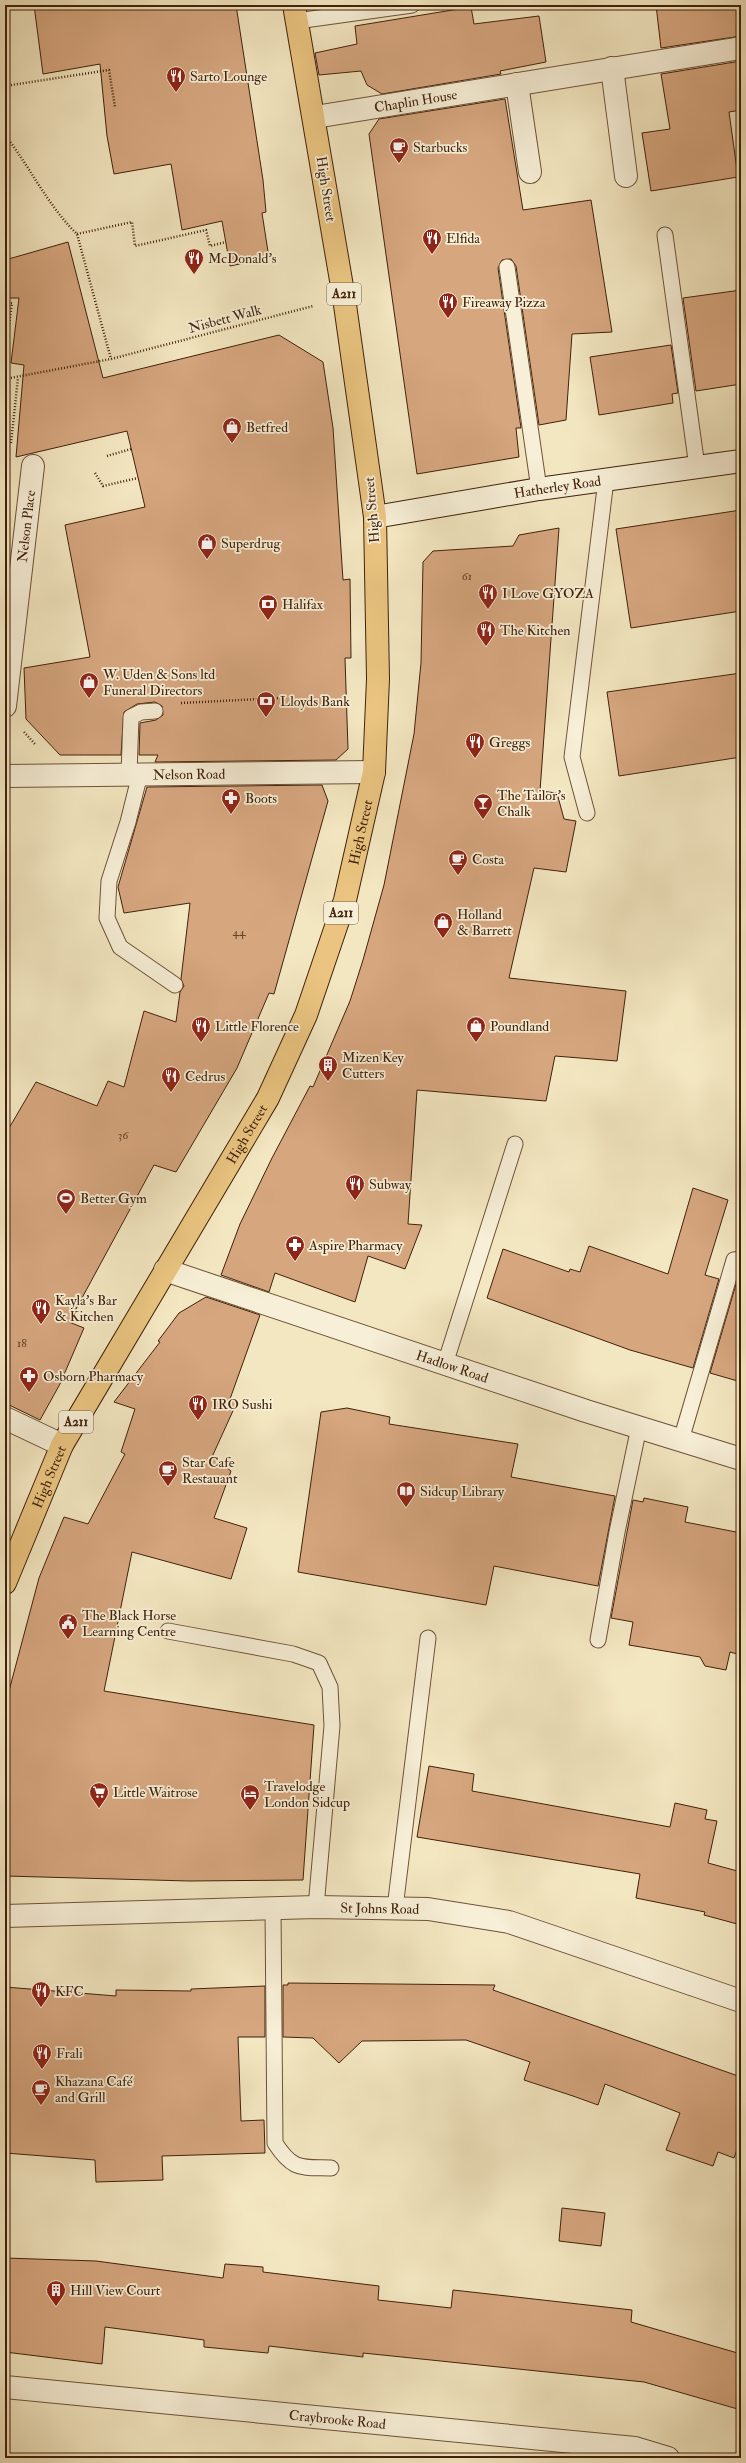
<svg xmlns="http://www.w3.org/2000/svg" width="746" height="2463" font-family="'IM FELL Double Pica',serif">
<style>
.building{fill:#d6a67f;stroke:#41210a}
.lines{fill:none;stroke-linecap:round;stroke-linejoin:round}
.lane-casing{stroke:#6e5238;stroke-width:17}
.street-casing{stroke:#6e5238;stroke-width:24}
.secondary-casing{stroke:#41210a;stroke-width:24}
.primary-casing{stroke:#41210a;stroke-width:24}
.path{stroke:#41210a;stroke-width:2.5;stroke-dasharray:1 2;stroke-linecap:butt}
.lane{stroke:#f7efd7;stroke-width:15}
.street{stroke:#f7efd7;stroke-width:22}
.secondary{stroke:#f7efd7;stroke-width:22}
.primary{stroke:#eac480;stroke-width:22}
.labels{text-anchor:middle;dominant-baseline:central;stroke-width:3.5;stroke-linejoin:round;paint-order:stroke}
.number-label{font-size:12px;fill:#664227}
.shield{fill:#f7efd7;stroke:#785f48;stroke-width:1}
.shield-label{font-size:13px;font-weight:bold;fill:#41210a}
.poi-label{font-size:14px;fill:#41210a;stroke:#f7efd7;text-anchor:start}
.street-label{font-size:14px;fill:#41210a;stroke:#f7efd7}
</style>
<rect width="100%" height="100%" fill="#f3e7c1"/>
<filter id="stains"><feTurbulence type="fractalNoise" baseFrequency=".005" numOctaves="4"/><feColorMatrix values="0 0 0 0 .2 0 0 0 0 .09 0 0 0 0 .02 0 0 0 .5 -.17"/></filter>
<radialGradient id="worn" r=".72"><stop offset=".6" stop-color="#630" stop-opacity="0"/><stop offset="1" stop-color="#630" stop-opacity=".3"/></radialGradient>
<g class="building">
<polygon points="34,5 236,5 263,180 266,212 262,213 269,258 230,266 222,221 182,230 171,164 114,174 107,136 100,64 43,74"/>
<polygon points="656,5 741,5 741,36 661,48"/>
<polygon points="471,7 474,24 539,16 546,62 500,71 501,74 382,94 367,85 361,71 319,75 315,53 357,44 355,26"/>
<polygon points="741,61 741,110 729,112 738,177 651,191 642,133 670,129 661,74"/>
<polygon points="505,99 523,210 591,200 612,332 572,334 566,420 539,425 516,266 511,259 502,260 498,268 521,428 516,428 519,457 417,474 369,134 379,119"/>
<polygon points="68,242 103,378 279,335 323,362 333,428 343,580 350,579 351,658 345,658 348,749 336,760 155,762 158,755 139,755 140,723 156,720 163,715 162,706 155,702 137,704 124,712 121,755 60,755 26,719 24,668 90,657 65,525 145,507 127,431 16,457 24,365 11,363 19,298 5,298 5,260"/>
<polygon points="741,290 741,384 696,391 683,298"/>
<polygon points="671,345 678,393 672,394 673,403 599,415 590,357"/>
<polygon points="741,510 741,611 631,628 616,529"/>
<polygon points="559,528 540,791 557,793 564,819 576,821 566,872 534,868 509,978 626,991 617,1061 555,1056 546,1101 417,1090 408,1224 422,1225 405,1269 368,1256 355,1302 275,1273 269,1292 221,1275 240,1224 272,1158 310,1086 313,1087 350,1001 363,960 384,885 414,734 421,663 423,562 433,551 513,546 519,535"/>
<polygon points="741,673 741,757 619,776 607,692"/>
<polygon points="322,785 328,801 274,994 269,993 237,1068 176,1172 154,1165 69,1322 84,1328 60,1384 40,1420 5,1403 5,1135 36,1082 97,1106 108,1081 124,1087 144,1011 176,1022 180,992 184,986 181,979 190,903 124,913 118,887 147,787"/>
<polygon points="693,1188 728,1200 705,1275 719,1279 693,1368 630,1350 487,1298 503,1249 569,1272 570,1269 580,1272 589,1246 668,1274"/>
<polygon points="736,1284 741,1285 741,1382 710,1373"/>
<polygon points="206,1297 260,1315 230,1399 237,1402 212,1457 231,1471 214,1518 247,1528 231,1579 132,1552 104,1691 314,1725 303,1880 189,1881 5,1876 5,1706 39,1578 64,1517 88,1524 125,1454 121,1452 135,1409 114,1402 160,1342 158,1341 179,1313"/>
<polygon points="347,1408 390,1417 389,1424 518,1444 511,1477 615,1496 598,1586 494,1566 486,1605 298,1572 321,1412"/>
<polygon points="644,1498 688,1507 685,1522 741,1533 741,1655 730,1652 726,1670 705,1666 700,1657 629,1645 633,1622 611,1618 633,1500 643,1502"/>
<polygon points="429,1766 474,1774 472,1791 670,1827 675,1803 707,1810 705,1819 717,1821 708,1863 741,1872 741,1925 704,1915 705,1912 636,1898 640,1874 417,1837"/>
<polygon points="288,1983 495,1985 493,1990 741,2077 741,2138 734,2158 718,2152 713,2166 666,2150 680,2113 605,2084 598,2105 573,2096 524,2080 530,2062 466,2040 362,2041 339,2063 313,2038 283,2037 283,1985 288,1985"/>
<polygon points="265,1986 265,2037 238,2037 241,2121 264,2120 265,2153 162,2156 163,2180 96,2182 95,2160 5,2153 5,1987 116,1996 116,1990 191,1991 191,1989"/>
<polygon points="562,2208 605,2213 601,2246 559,2241"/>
<polygon points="5,2258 96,2261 223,2278 225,2264 263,2267 263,2272 379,2286 378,2300 451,2308 453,2290 632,2310 631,2322 741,2354 741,2410 644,2382 363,2353 363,2357 269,2346 268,2353 204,2347 204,2340 105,2327 102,2364 5,2352"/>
</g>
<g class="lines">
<g class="lane-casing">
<g id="lane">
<polyline points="297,21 412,5"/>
<polyline points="665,235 697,467"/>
<polyline points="507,267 539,489"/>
<polyline points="129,774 131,717 141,712 155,711"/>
<polyline points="140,774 128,822 109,881 107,918 120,947 175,985"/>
<polyline points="587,813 572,757 606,480"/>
<polyline points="445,1364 515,1144"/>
<polyline points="681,1440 734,1260 741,1259"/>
<polyline points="168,1631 293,1654 319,1663 330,1687 332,1726 316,1907"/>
<polyline points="598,1640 617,1532 639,1427"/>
<path d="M273,1908l2,235c18,28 26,24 56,25"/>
<polyline points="395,1908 428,1638"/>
</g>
</g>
<g class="street-casing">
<g id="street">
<polyline points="612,68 626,176"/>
<polyline points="517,84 530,172"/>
<path id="s1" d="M315,117l426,-69"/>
<path id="s2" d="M5,706l28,-240"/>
<path id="s3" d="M5,776l369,-4"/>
<path id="s4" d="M165,1270l421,141 155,48"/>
<polyline points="5,1418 62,1445"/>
<path id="s5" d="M5,1916l311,-9 112,2 81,13 232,79"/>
<path id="s6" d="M5,2387l630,61 33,10"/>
</g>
</g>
<g class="secondary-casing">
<g id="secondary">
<path id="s7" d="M375,517l164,-28 202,-28"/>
</g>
</g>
<g class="primary-casing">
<g id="primary">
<path id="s8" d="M5,1583l57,-138 206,-347 38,-83 39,-115 29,-128 4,-93 -3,-162 -31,-219 -50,-293"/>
</g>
</g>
<g class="path">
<polyline points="5,86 109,70 115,107"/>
<path d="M5,135c25,32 43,71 72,99l34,125"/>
<polyline points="77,234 132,222 135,246 206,230 210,246 226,242"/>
<polyline points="5,304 12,303 5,355"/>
<polyline points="5,379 111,359 313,306"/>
<polyline points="11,443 18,378"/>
<polyline points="107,456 131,449"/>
<polyline points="95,473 103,486 138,478"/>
<polyline points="181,703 280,698"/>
<polyline points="24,732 35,744"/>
</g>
<use href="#lane" class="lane"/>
<use href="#street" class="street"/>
<use href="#secondary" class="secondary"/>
<use href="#primary" class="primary"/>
</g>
<defs>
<g id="restaurant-pin" transform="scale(1)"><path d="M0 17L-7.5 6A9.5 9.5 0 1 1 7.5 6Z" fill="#8f2418" stroke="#f7efd7"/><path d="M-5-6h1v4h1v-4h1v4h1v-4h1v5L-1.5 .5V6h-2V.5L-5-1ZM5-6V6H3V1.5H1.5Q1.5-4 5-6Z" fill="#fff"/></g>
<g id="cafe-pin" transform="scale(1)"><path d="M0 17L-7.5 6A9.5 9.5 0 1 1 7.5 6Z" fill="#8f2418" stroke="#f7efd7"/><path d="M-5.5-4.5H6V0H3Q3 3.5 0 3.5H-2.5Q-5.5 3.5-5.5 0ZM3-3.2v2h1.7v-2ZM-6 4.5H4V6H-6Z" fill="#fff"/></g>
<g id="shop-pin" transform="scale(1)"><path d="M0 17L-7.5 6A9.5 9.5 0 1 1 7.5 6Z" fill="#8f2418" stroke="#f7efd7"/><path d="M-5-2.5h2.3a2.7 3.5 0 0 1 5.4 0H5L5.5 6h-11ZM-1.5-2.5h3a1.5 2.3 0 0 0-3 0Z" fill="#fff"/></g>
<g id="bank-pin" transform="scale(1)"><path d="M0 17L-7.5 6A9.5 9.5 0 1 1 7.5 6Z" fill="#8f2418" stroke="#f7efd7"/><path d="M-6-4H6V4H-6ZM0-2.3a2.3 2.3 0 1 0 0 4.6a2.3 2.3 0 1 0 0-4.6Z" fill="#fff"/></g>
<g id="pharmacy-pin" transform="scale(1)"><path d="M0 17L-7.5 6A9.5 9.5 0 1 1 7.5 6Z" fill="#8f2418" stroke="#f7efd7"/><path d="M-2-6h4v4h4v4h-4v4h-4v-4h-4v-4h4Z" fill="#fff"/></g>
<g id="bar-pin" transform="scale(1)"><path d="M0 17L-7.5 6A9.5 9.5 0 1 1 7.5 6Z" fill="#8f2418" stroke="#f7efd7"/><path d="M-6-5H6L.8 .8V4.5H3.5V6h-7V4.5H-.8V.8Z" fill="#fff"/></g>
<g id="building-pin" transform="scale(1)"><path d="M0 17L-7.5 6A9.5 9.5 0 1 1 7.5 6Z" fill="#8f2418" stroke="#f7efd7"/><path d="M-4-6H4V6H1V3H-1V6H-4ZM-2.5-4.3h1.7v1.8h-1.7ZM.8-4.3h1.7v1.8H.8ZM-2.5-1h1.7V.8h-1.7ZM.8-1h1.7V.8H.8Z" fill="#fff"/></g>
<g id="stadium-pin" transform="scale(1)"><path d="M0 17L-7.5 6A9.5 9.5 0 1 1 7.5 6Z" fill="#8f2418" stroke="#f7efd7"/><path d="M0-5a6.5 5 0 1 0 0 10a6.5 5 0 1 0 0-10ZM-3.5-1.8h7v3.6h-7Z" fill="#fff"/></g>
<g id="library-pin" transform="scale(1)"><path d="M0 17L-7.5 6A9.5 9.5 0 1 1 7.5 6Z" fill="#8f2418" stroke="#f7efd7"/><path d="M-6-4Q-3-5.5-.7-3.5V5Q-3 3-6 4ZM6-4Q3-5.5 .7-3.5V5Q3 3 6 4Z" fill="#fff"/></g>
<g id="civic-pin" transform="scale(1)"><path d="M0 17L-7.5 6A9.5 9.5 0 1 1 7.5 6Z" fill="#8f2418" stroke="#f7efd7"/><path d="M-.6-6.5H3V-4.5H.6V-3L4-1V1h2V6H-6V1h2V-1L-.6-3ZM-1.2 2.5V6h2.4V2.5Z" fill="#fff"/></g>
<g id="supermarket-pin" transform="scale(1)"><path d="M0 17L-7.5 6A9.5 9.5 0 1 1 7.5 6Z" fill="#8f2418" stroke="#f7efd7"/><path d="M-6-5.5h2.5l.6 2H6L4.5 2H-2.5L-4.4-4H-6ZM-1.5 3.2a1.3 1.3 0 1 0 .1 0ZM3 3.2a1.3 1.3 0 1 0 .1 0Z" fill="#fff"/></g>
<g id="hotel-pin" transform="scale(1)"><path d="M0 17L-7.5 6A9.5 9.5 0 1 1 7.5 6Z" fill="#8f2418" stroke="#f7efd7"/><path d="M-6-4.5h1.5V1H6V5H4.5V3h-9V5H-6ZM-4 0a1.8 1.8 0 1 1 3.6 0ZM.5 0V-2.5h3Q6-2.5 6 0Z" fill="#fff"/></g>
</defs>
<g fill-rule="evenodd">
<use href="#restaurant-pin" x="176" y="76"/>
<use href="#cafe-pin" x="399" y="147"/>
<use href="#restaurant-pin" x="432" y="238"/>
<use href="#restaurant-pin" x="194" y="258"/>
<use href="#restaurant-pin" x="448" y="302"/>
<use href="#shop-pin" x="232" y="427"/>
<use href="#shop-pin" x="207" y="543"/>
<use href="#restaurant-pin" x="488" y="593"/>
<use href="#bank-pin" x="268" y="604"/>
<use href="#restaurant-pin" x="486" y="630"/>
<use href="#shop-pin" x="89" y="682"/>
<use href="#bank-pin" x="266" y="701"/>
<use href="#restaurant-pin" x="475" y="742"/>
<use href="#pharmacy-pin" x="231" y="798"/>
<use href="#bar-pin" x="483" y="803"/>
<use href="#cafe-pin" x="458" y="859"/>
<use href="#shop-pin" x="443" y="922"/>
<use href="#restaurant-pin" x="201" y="1026"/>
<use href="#shop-pin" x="476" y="1026"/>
<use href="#building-pin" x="328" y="1065"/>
<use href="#restaurant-pin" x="171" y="1076"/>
<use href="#restaurant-pin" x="355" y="1184"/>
<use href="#stadium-pin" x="66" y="1198"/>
<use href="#pharmacy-pin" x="295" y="1245"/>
<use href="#restaurant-pin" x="41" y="1308"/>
<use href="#pharmacy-pin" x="29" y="1376"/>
<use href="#restaurant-pin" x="198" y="1404"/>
<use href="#cafe-pin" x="168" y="1470"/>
<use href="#library-pin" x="406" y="1491"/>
<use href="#civic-pin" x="68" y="1623"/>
<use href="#supermarket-pin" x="99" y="1792"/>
<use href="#hotel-pin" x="250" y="1794"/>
<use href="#restaurant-pin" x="41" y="1991"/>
<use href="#restaurant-pin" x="42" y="2053"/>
<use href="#cafe-pin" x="41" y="2089"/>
<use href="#building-pin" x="56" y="2290"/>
</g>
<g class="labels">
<g class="number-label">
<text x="467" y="576">61</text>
<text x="239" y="932">44</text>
<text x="123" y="1135">36</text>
<text x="22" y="1343">18</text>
</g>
<g class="shield">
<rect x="327" y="283" width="34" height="22" rx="3"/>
<rect x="324" y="902" width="34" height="22" rx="3"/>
<rect x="59" y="1411" width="34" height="22" rx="3"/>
</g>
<g class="shield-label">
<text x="344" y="294">A211</text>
<text x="341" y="913">A211</text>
<text x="76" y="1422">A211</text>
</g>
<g class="poi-label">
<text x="190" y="76">Sarto Lounge</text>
<text x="413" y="147">Starbucks</text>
<text x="446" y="238">Elfida</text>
<text x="208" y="258">McDonald's</text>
<text x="462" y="302">Fireaway Pizza</text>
<text x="246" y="427">Betfred</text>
<text x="221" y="543">Superdrug</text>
<text x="502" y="593">I Love GYOZA</text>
<text x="282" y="604">Halifax</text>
<text x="500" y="630">The Kitchen</text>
<text x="103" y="674">W. Uden &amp; Sons ltd<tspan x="103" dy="16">Funeral Directors</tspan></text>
<text x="280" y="701">Lloyds Bank</text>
<text x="489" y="742">Greggs</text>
<text x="497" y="795">The Tailor's<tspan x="497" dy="16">Chalk</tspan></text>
<text x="245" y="798">Boots</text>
<text x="472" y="859">Costa</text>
<text x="457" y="914">Holland<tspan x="457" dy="16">&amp; Barrett</tspan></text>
<text x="215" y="1026">Little Florence</text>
<text x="490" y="1026">Poundland</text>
<text x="342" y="1057">Mizen Key<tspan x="342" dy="16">Cutters</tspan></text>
<text x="185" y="1076">Cedrus</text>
<text x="369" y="1184">Subway</text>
<text x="80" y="1198">Better Gym</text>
<text x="309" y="1245">Aspire Pharmacy</text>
<text x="55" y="1300">Kayla's Bar<tspan x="55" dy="16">&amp; Kitchen</tspan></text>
<text x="43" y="1376">Osborn Pharmacy</text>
<text x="212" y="1404">IRO Sushi</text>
<text x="182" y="1462">Star Cafe<tspan x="182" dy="16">Restauant</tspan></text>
<text x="420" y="1491">Sidcup Library</text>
<text x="82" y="1615">The Black Horse<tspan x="82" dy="16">Learning Centre</tspan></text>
<text x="264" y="1786">Travelodge<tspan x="264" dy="16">London Sidcup</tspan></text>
<text x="113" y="1792">Little Waitrose</text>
<text x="55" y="1991">KFC</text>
<text x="56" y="2053">Frali</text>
<text x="55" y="2081">Khazana Café<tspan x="55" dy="16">and Grill</tspan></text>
<text x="70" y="2290">Hill View Court</text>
</g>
<g class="street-label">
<text stroke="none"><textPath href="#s1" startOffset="102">Chaplin House</textPath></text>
<text transform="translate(326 189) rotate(81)">High Street</text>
<text transform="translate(225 319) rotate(-15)">Nisbett Walk</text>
<text stroke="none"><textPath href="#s7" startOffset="185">Hatherley Road</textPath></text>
<text transform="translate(372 510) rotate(-95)">High Street</text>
<text stroke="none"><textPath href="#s2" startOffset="181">Nelson Place</textPath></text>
<text stroke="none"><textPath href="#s3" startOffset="184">Nelson Road</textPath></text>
<text stroke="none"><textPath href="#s8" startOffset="835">High Street</textPath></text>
<text stroke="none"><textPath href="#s8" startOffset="511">High Street</textPath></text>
<text stroke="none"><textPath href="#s4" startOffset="303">Hadlow Road</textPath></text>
<text stroke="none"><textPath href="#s8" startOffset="115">High Street</textPath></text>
<text stroke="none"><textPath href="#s5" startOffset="375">St Johns Road</textPath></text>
<text stroke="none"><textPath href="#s6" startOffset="334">Craybrooke Road</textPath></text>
</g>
</g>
<rect width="746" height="2463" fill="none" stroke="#f3e7c1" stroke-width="20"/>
<rect x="6" y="6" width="734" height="2451" fill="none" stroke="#41210a" stroke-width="2"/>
<rect x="10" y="10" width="726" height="2443" fill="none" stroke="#41210a"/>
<rect width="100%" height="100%" filter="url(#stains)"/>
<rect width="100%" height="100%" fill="url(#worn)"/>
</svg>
